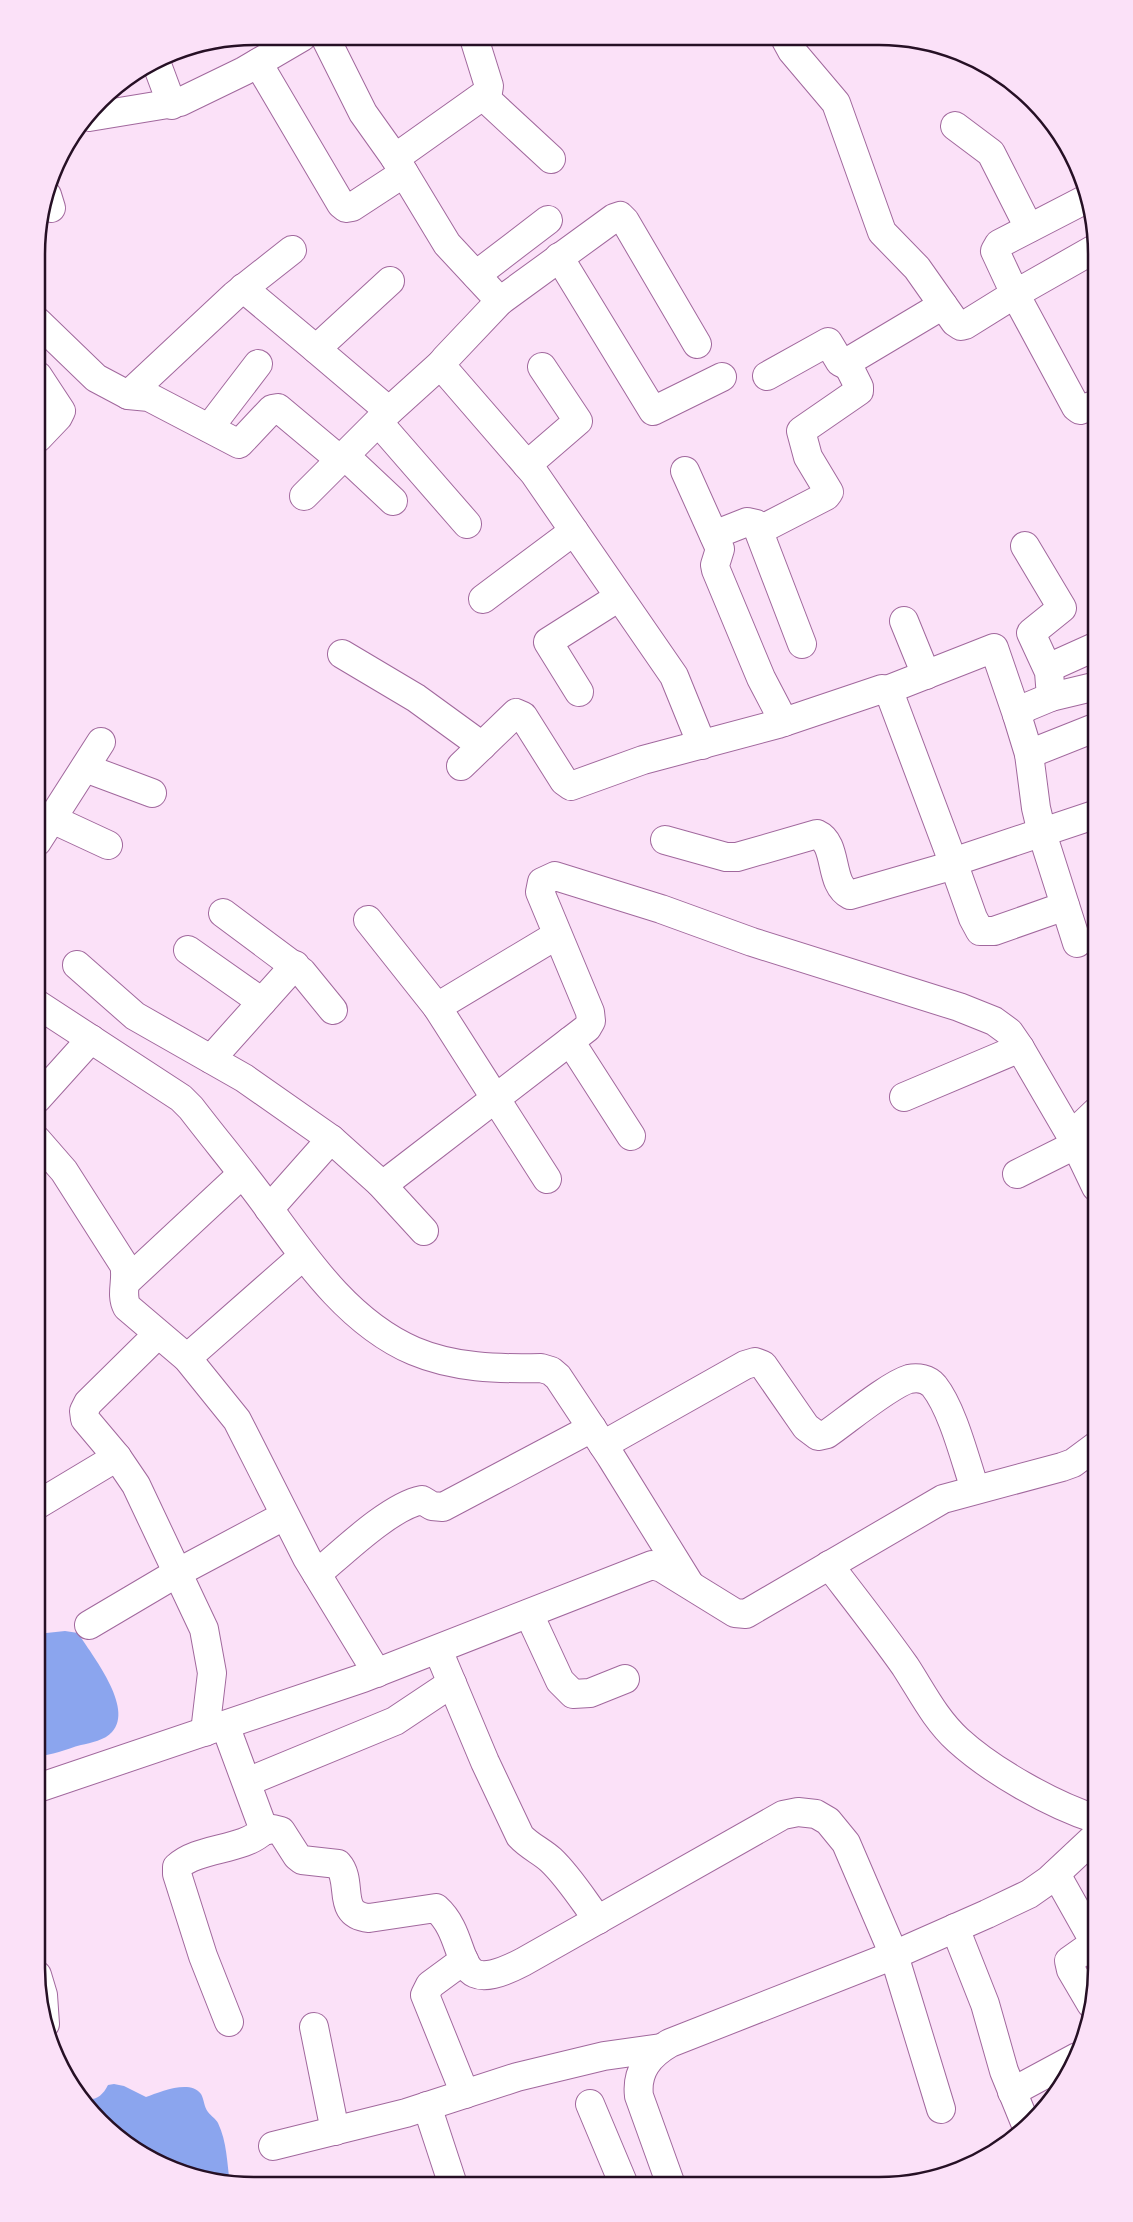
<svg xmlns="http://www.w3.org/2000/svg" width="1133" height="2222" font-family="Arial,sans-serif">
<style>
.water{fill:#8ba5ee}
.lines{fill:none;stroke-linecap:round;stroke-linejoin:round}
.minor-casing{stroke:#a1689d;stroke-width:30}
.minor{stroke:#fff;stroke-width:28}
.rim{fill:none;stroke:#261025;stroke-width:2.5}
</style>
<rect width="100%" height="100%" fill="#fbe1f8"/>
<g class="water">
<path d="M65,1631l13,2c13,21 57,75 34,99 -7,8 -21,11 -31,13 -15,4 -29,11 -45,11l1,-122z"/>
<path d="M114,2084l10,2 22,11c14,-5 44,-18 55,-3 3,5 3,13 7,18 3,4 8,7 10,11 9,19 9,40 12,61l-72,-21 -47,-31 -30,-34c13,4 21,-1 27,-13z"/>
</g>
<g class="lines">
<g class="minor-casing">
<g id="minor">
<polyline points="325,37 363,113 395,158 447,244 500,301 445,359 441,364 444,369 534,473 674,676 702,745"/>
<polyline points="786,40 792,51 836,103 882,232 917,268 955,322 961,326 965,325 1015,294 1076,407 1080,410 1097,404"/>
<polyline points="156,62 172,105"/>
<polyline points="258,63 341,204 346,208 352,207 404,173"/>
<polyline points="484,97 551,159"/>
<polyline points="89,117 180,102 244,71 302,37"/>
<polyline points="955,126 991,153 1029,228"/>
<polyline points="395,158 488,92 489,86 474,38"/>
<polyline points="47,195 51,208"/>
<polyline points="1088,198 999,244 995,251 1015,294 1096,248"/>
<polyline points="559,257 653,411 722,377"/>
<polyline points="476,275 548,220"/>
<polyline points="243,288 316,349"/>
<polyline points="500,301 614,218 620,216 625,221 697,344"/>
<polyline points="38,322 96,378 128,395 149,397 239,444 272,409 278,408 339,459"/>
<polyline points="767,376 828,342 840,362 844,364 943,305"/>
<polyline points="128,395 235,295 292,250"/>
<polyline points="389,411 316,349 390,281"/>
<polyline points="379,423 467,524"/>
<polyline points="209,428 258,364"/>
<polyline points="38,438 58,417 61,411 38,376"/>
<polyline points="344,455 393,501"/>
<polyline points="527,465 578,421 542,367"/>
<polyline points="685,471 720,549 715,565 716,570 761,678 784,722"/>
<polyline points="304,496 389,411 441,364"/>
<polyline points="760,530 826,496 829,492 808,457 801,431 859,391 859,387 847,363"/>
<polyline points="714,535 747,522 756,524 802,644"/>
<polyline points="1025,546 1062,608 1031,633 1049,672 1051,697 1027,707 1017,715 1029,754 1036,808 1042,833 1077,943"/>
<polyline points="483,599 574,531"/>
<polyline points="904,621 926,675"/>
<polyline points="342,654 416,698 482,746"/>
<polyline points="1048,668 1097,646"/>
<polyline points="887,690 994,648 1017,715"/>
<polyline points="579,692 548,642 619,597"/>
<polyline points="1051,697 1097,686"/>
<polyline points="1029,754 1097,727"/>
<polyline points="461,766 516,713 523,716 564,781 571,786 643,760 778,724 882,689 887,690 890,694 953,862 1097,814"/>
<polyline points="85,768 152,793"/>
<polyline points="52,819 108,845"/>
<path d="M665,840l61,17h11l80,-23c22,10 11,50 33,61l104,-30"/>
<polyline points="37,842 101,742"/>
<polyline points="953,862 973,918 980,931 994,931 1065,906"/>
<polyline points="223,913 302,972 333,1010"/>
<polyline points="368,920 437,1007 547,1179"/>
<polyline points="188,950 262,1002"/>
<polyline points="77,965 135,1016 244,1078 331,1139 380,1183 388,1181 587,1028 591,1021 590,1012 540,892 542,882 555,876 661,909 752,942 959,1007 994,1021 1009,1032 1020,1048 1073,1139"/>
<path d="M37,1004l144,94 10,10c26,34 54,67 79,102 39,54 81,114 144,141 40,17 84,18 127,17l10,3 7,6 53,80 78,126"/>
<polyline points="437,1007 557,935"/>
<polyline points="570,1041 631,1136"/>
<polyline points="211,1059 295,965"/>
<polyline points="904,1097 1020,1048"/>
<polyline points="37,1099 91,1039"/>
<path d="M37,1140l27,31 60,94c4,14 -4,29 3,42l60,51 50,62 70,138 70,115"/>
<polyline points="1017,1174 1075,1145"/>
<polyline points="380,1183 424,1231"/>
<polyline points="1096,1187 1073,1139 1076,1131 1097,1111"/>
<polyline points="269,1209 331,1139"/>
<polyline points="126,1282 242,1174"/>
<polyline points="158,1334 88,1403 84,1411 85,1419 117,1457 136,1485 204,1629 212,1673 205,1732"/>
<polyline points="187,1358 303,1256"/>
<path d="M603,1445l142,-80 10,-3 8,3 43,62 12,9 9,-2c19,-13 62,-49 82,-55 9,-2 19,0 25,7 19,24 31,74 41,103"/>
<polyline points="37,1505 117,1457"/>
<path d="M829,1565c26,34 52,67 76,101 17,26 30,53 53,74 34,31 94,65 138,79"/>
<path d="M317,1574c25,-21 73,-68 105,-74l10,6 11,1 149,-79"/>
<polyline points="529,1614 560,1681 573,1694 590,1693 625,1679"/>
<polyline points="89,1625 177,1573 284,1516"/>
<path d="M438,1650l47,112 35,74c9,10 21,15 31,24 18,17 32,40 47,60"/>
<path d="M225,1725l37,100 1,6c-21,20 -65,16 -86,36v7l26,82 26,66"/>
<polyline points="247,1782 395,1721 452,1683"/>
<polyline points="38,1788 363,1678 652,1565 662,1568 735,1613 746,1614 943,1499 1062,1467 1073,1463 1096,1446"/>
<path d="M263,1831l10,-2 8,2 16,25 5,4 36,4c16,18 -3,51 31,54l67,-10c38,34 10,94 87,54l260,-147 15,-3 18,2 12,7 18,22 48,112 47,154"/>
<polyline points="1056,1874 1092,1938 1093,1944 1069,1961 1071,1970 1091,2004"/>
<polyline points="955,1928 985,2004 1004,2071 1026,2125"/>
<polyline points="464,1960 430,1985 425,1995 465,2094"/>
<polyline points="37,1975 43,1995 45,2024"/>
<polyline points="314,2027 335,2131"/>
<polyline points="1012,2092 1077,2057"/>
<polyline points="590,2104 624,2185"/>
<polyline points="427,2106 453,2185"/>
<polyline points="273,2146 406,2113 517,2077 604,2056 661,2048"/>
<path d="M671,2185l-32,-89c-3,-25 10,-41 31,-53l224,-88 93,-41 42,-20 20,-14 47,-44"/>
</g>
</g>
<use href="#minor" class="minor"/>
</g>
<path d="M0 0H1133V2222H0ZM254 45H879A209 209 0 0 1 1088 254V1968A209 209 0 0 1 879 2177H254A209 209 0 0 1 45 1968V254A209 209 0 0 1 254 45Z" fill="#fbe1f8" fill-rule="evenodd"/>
<path class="rim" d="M254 45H879A209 209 0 0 1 1088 254V1968A209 209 0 0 1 879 2177H254A209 209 0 0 1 45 1968V254A209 209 0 0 1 254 45Z"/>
</svg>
